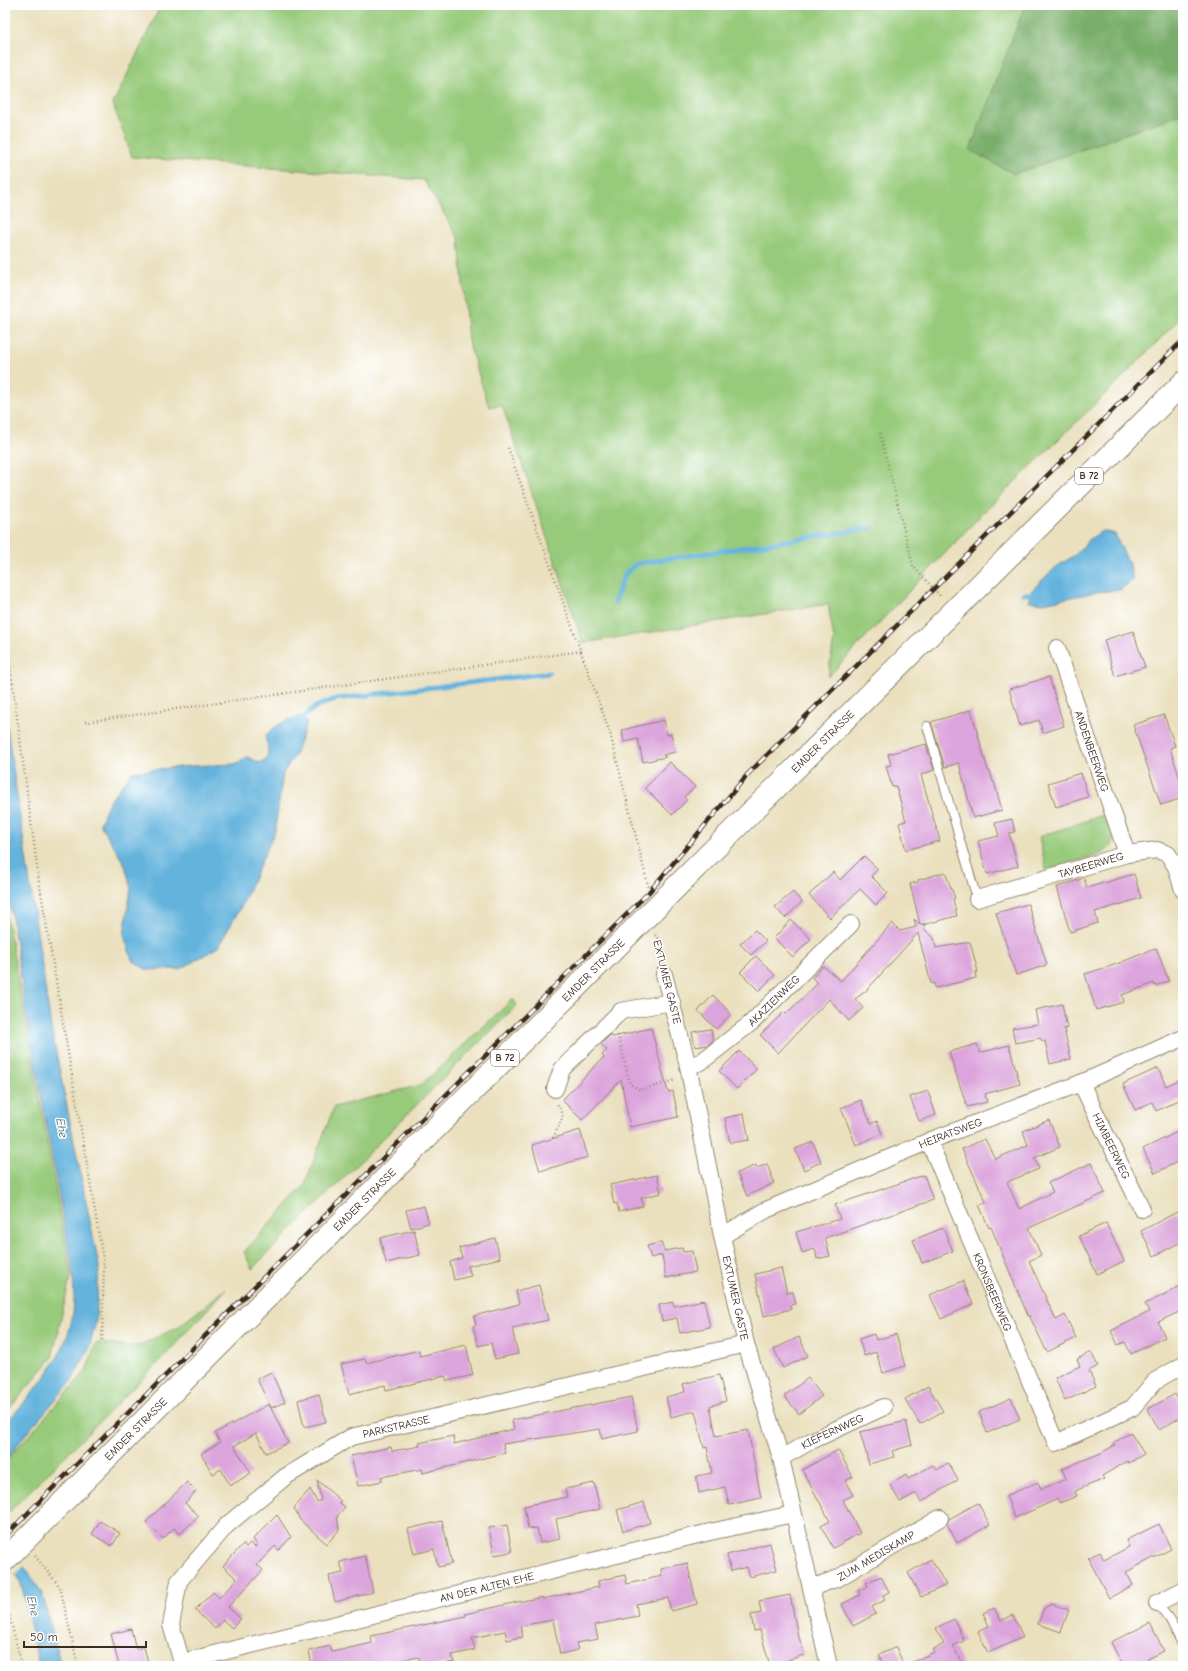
<svg xmlns="http://www.w3.org/2000/svg" width="1188" height="1671" font-family="'Comic Neue',sans-serif">
<style>
.green{fill:#97ca7a;stroke:#697a4c}
.forest{fill:#79ae6a;stroke:#5a6c44}
.water{fill:#63b3dd;stroke:#4f6e7e}
.pier{fill:#eae0be}
.lines{fill:none;stroke-linecap:round;stroke-linejoin:round}
.stream{stroke:#63b3dd;stroke-width:5}
.building{fill:#dba4dc}
.lane-casing{stroke:#92856e;stroke-width:10}
.street-casing{stroke:#92856e;stroke-width:18}
.primary-casing{stroke:#92856e;stroke-width:24}
.path{stroke:#92856e;stroke-width:2.5;stroke-dasharray:1 3;stroke-linecap:butt}
.lane{stroke:#fff;stroke-width:8}
.street{stroke:#fff;stroke-width:16}
.primary{stroke:#fff;stroke-width:22}
.rail-casing{stroke:#3b2a1e;stroke-width:4.5}
.rail{stroke:#fff;stroke-width:3;stroke-dasharray:9;stroke-linecap:butt}
.labels{text-anchor:middle;dominant-baseline:central;stroke-width:3;stroke-linejoin:round;paint-order:stroke}
.shield{fill:#fff;stroke:#766a62;stroke-width:1}
.shield-label{font-size:10px;font-weight:bold;fill:#3b2a1e}
.street-label{font-size:11px;fill:#3b2a1e;stroke:#fff}
.water-label{font-size:12px;font-style:italic;fill:#4b616a;stroke:#fff}
</style>
<rect width="100%" height="100%" fill="#fff"/>
<filter id="ink" filterUnits="userSpaceOnUse"><feTurbulence type="fractalNoise" baseFrequency=".025" numOctaves="2"/><feDisplacementMap in="SourceGraphic" scale="8" xChannelSelector="R" yChannelSelector="G"/><feConvolveMatrix kernelMatrix="1 2 1 2 8 2 1 2 1" color-interpolation-filters="sRGB"/></filter>
<filter id="wash" filterUnits="userSpaceOnUse"><feTurbulence type="fractalNoise" baseFrequency=".012" numOctaves="4" result="noise"/><feDisplacementMap in="SourceGraphic" scale="16" xChannelSelector="R" yChannelSelector="G"/><feGaussianBlur stdDeviation="0.9" result="paint"/><feColorMatrix in="noise" values="0 0 0 0 0 0 0 0 0 0 0 0 0 0 0 0 0 1.4 0 .05"/><feComposite in="paint" operator="in"/></filter>
<g filter="url(#wash)">
<rect width="100%" height="100%" fill="#eae0be"/>
<g class="green">
<polygon points="161,5 1025,5 1014,174 1183,113 1183,315 1134,366 982,514 828,677 834,639 828,604 583,643 502,405 489,407 468,341 459,239 424,180 132,157 113,104"/>
<path d="M1106,814c6,17 15,29 -5,40l-55,16 -7,-33z"/>
<polygon points="5,907 71,1274 52,1358 5,1414"/>
<polygon points="513,999 517,1005 252,1269 244,1252 304,1186 334,1107 421,1085"/>
<polygon points="226,1289 160,1361 5,1516 5,1462 86,1371 96,1343 138,1346 178,1327"/>
</g>
<polygon class="forest" points="1025,5 1183,5 1183,113 1014,174 970,150"/>
<g class="water">
<polygon points="1102,531 1115,534 1130,566 1133,580 1120,590 1096,592 1044,603 1028,601 1032,590 1056,567 1075,555 1090,539"/>
<path d="M5,714l46,313 48,239 -3,55 -7,28 -19,34 -45,52 -20,27v-38c31,-35 68,-73 69,-123 0,-11 -1,-23 -2,-34l-47,-260 -20,-137z"/>
<path d="M301,716l6,6 -12,33 -12,18 -8,58 -33,74 -24,42 -37,22 -34,1 -15,-10 -8,-25 7,-47 -6,-23 -25,-41 9,-22 23,-30 57,-6 46,-2 12,-7 13,6 7,-5 1,-10 -3,-12c10,-10 21,-17 36,-20z"/>
<polygon points="5,1546 25,1568 42,1593 61,1666 39,1666 22,1587 18,1577 5,1565"/>
</g>
<polygon class="pier" points="5,1544 25,1565 16,1575 5,1567"/>
<g class="lines">
<g class="stream">
<polyline points="1023,594 1036,594"/>
<polyline points="615,602 624,575 636,564 870,528"/>
<polyline points="303,718 315,707 336,699 549,673"/>
</g>
</g>
<g id="blocks">
<g class="building">
<polygon points="1133,631 1145,667 1115,676 1104,640"/>
<polygon points="1049,677 1064,726 1043,733 1039,720 1020,726 1009,689"/>
<polygon points="971,710 988,771 990,771 993,782 994,782 1002,810 973,818 959,763 945,767 931,722"/>
<polygon points="1164,715 1175,746 1170,748 1183,788 1183,798 1161,805 1133,725"/>
<polygon points="664,720 667,735 671,734 675,752 663,755 666,757 643,762 638,739 624,742 622,730"/>
<polygon points="926,744 934,770 921,775 940,841 906,850 899,823 906,821 896,786 892,787 886,766 891,765 888,754"/>
<polygon points="670,762 695,787 684,797 687,800 672,815 645,788"/>
<polygon points="1081,773 1088,797 1056,807 1048,783"/>
<polygon points="1012,819 1015,832 1009,833 1018,866 987,874 978,841 999,836 995,823"/>
<polygon points="864,856 878,869 871,876 888,893 876,905 860,889 830,918 809,895 833,872 840,880"/>
<polygon points="945,872 955,898 953,899 957,916 926,924 923,928 934,938 936,948 970,942 978,972 975,972 976,978 935,988 934,983 931,984 918,933 866,991 855,999 863,1008 849,1021 829,999 778,1053 760,1035 784,1012 786,1014 818,983 812,978 823,966 841,981 892,923 900,931 916,927 914,919 921,925 926,924 920,924 910,884 918,882 918,880"/>
<polygon points="1134,874 1141,898 1095,912 1098,923 1070,932 1057,887 1084,878 1087,888"/>
<polygon points="793,892 802,902 785,918 775,907"/>
<polygon points="1028,904 1047,965 1016,975 996,913"/>
<polygon points="791,920 811,939 793,957 774,938"/>
<polygon points="755,930 766,941 751,955 740,944"/>
<polygon points="1156,948 1169,981 1155,986 1154,983 1122,995 1124,1002 1096,1010 1085,974 1117,964"/>
<polygon points="756,956 775,975 759,991 740,972"/>
<polygon points="713,995 731,1014 716,1029 698,1011"/>
<polygon points="1062,1004 1067,1028 1064,1029 1071,1059 1050,1064 1045,1041 1042,1042 1041,1038 1015,1043 1012,1028 1038,1024 1035,1010"/>
<polygon points="651,1028 668,1092 673,1091 678,1117 630,1127 621,1080 582,1120 562,1100 604,1057 602,1055 607,1050 601,1044 610,1035 613,1037"/>
<polygon points="711,1029 713,1040 708,1045 695,1047 692,1032"/>
<polygon points="977,1044 980,1053 1009,1045 1020,1084 985,1094 987,1102 967,1107 949,1052"/>
<polygon points="739,1051 757,1069 737,1089 719,1071"/>
<polygon points="1158,1068 1166,1086 1183,1078 1183,1098 1156,1111 1152,1102 1135,1110 1123,1084"/>
<polygon points="928,1091 936,1115 919,1121 910,1097"/>
<polygon points="861,1100 871,1124 877,1121 882,1134 856,1145 841,1108"/>
<polygon points="744,1114 749,1140 730,1143 725,1118"/>
<polygon points="1049,1120 1060,1147 1034,1158 1039,1169 1007,1182 1019,1209 1053,1192 1048,1183 1091,1163 1105,1193 1029,1228 1041,1255 1029,1261 1056,1320 1065,1315 1076,1338 1047,1352 1029,1315 1028,1316 991,1227 989,1228 979,1205 986,1202 962,1149 985,1139 995,1159 1028,1145 1023,1131"/>
<polygon points="1183,1129 1183,1159 1155,1173 1143,1149"/>
<polygon points="580,1130 588,1157 540,1171 532,1145"/>
<polygon points="813,1142 821,1162 804,1170 795,1149"/>
<polygon points="767,1164 774,1183 747,1196 737,1173 756,1165 757,1168"/>
<polygon points="657,1175 661,1193 641,1198 643,1206 619,1212 617,1203 614,1204 610,1185"/>
<polygon points="924,1175 933,1200 825,1238 830,1256 817,1259 815,1249 802,1253 796,1232 840,1219 835,1205"/>
<polygon points="424,1206 429,1223 411,1228 406,1210"/>
<polygon points="1177,1212 1183,1224 1183,1241 1154,1256 1141,1231"/>
<polygon points="1106,1223 1124,1261 1097,1274 1079,1236"/>
<polygon points="943,1228 953,1251 922,1263 913,1240"/>
<polygon points="414,1230 420,1255 386,1263 380,1238"/>
<polygon points="495,1238 500,1258 468,1266 471,1276 454,1280 450,1262 462,1258 459,1248"/>
<polygon points="661,1242 664,1251 682,1248 683,1252 692,1251 696,1272 666,1278 662,1255 651,1258 647,1246"/>
<polygon points="781,1268 787,1293 793,1292 796,1304 790,1305 791,1309 764,1316 755,1274"/>
<polygon points="963,1281 973,1304 941,1319 930,1295"/>
<polygon points="539,1285 548,1320 512,1328 518,1354 495,1359 491,1343 478,1346 473,1326 476,1325 474,1316 519,1304 516,1291"/>
<polygon points="1183,1285 1183,1310 1158,1322 1165,1337 1131,1354 1125,1342 1118,1345 1111,1331 1149,1312 1145,1304"/>
<polygon points="704,1300 710,1327 680,1333 677,1318 662,1321 659,1305 673,1302 674,1306"/>
<polygon points="874,1334 876,1340 896,1334 905,1366 883,1373 876,1352 864,1356 859,1339"/>
<polygon points="799,1337 808,1356 783,1368 774,1349"/>
<polygon points="466,1345 473,1375 447,1381 445,1376 386,1390 385,1385 349,1394 341,1364 365,1359 366,1363 419,1350 420,1356"/>
<polygon points="1091,1352 1098,1366 1089,1371 1096,1386 1065,1401 1055,1378 1080,1366 1077,1359"/>
<polygon points="271,1372 285,1402 271,1408 257,1379"/>
<polygon points="719,1375 726,1401 710,1406 716,1436 748,1430 761,1498 729,1505 725,1487 699,1493 696,1476 712,1473 707,1447 704,1448 695,1411 671,1417 666,1397 685,1392 683,1384"/>
<polygon points="808,1378 822,1396 799,1414 784,1396"/>
<polygon points="928,1386 943,1411 920,1424 905,1399"/>
<polygon points="319,1394 326,1422 304,1427 298,1400"/>
<polygon points="1175,1394 1183,1408 1183,1416 1159,1430 1148,1409"/>
<polygon points="631,1397 638,1431 602,1439 600,1429 503,1444 505,1453 423,1473 422,1469 381,1477 382,1481 358,1486 351,1456 391,1447 392,1451 420,1446 419,1443 453,1436 454,1444 514,1429 512,1420"/>
<polygon points="1011,1398 1020,1419 987,1433 979,1412"/>
<polygon points="269,1404 288,1443 266,1453 256,1433 234,1446 251,1473 230,1486 221,1469 213,1474 201,1454 220,1442 215,1433"/>
<polygon points="906,1421 912,1445 892,1451 894,1457 869,1464 860,1432"/>
<polygon points="1130,1432 1144,1454 1129,1463 1127,1461 1102,1476 1104,1479 1075,1491 1077,1496 1060,1503 1058,1499 1015,1518 1006,1496 1038,1482 1041,1489 1066,1479 1062,1469 1101,1453 1115,1445 1114,1443"/>
<polygon points="838,1450 853,1477 845,1481 853,1495 843,1500 860,1533 833,1548 821,1526 830,1521 802,1470"/>
<polygon points="948,1463 958,1480 921,1502 916,1493 900,1502 890,1485 906,1475 908,1479 933,1465 937,1470"/>
<polygon points="317,1480 341,1501 339,1502 345,1507 337,1516 339,1530 327,1544 300,1520 294,1508 310,1489 317,1502 321,1500"/>
<polygon points="187,1482 196,1491 185,1503 199,1516 180,1534 174,1528 163,1539 146,1522"/>
<polygon points="594,1483 600,1509 556,1519 560,1539 540,1543 537,1528 528,1529 524,1506 567,1497 565,1489"/>
<polygon points="644,1502 650,1523 623,1531 617,1510"/>
<polygon points="978,1503 990,1525 957,1543 947,1524 949,1519"/>
<polygon points="277,1515 291,1537 279,1550 275,1546 257,1565 263,1570 228,1607 241,1619 232,1628 223,1620 215,1629 195,1610 213,1592 219,1598 237,1579 223,1566 243,1544 246,1547 250,1543 255,1547 257,1545 253,1539"/>
<polygon points="100,1521 120,1533 112,1546 92,1534"/>
<polygon points="442,1521 452,1564 438,1567 434,1549 414,1554 408,1529"/>
<polygon points="1159,1524 1171,1549 1126,1572 1133,1585 1109,1598 1088,1558 1100,1552 1104,1560 1129,1547 1126,1540"/>
<polygon points="507,1525 512,1552 494,1555 489,1528"/>
<polygon points="770,1543 777,1570 750,1577 747,1567 731,1571 727,1555"/>
<polygon points="365,1556 373,1592 335,1602 329,1576 343,1573 340,1562"/>
<polygon points="931,1559 946,1585 921,1597 908,1573"/>
<polygon points="687,1563 697,1604 671,1611 668,1598 636,1604 638,1616 595,1625 598,1639 576,1643 578,1650 560,1654 553,1620 520,1626 523,1637 507,1640 505,1631 472,1638 475,1650 452,1655 454,1662 432,1666 420,1666 419,1657 387,1663 388,1666 312,1666 309,1651 330,1646 332,1652 372,1643 371,1636 466,1616 465,1614 513,1603 542,1597 542,1599 599,1587 598,1581 625,1575 627,1584 662,1576 661,1569"/>
<polygon points="881,1576 889,1592 883,1595 885,1600 872,1607 876,1614 853,1626 842,1604 860,1595 858,1591 868,1586 866,1583"/>
<polygon points="790,1595 798,1637 799,1637 804,1655 788,1660 789,1663 770,1666 760,1630 754,1631 751,1615 761,1613 759,1601"/>
<polygon points="1052,1604 1069,1610 1061,1632 1038,1624 1044,1608"/>
<polygon points="994,1608 1001,1621 1013,1615 1023,1637 988,1653 978,1632 989,1626 983,1613"/>
<polygon points="954,1619 964,1641 953,1646 963,1666 884,1666 879,1655 896,1647 904,1666 934,1652 932,1650 944,1644 936,1628"/>
<polygon points="1150,1623 1164,1651 1134,1666 1123,1666 1111,1642"/>
<polygon points="131,1629 136,1649 144,1647 149,1666 119,1666 111,1634"/>
</g>
</g>
</g>
<g filter="url(#ink)">
<use href="#blocks" fill-opacity="0" stroke="#92856e" stroke-width="1"/>
<g class="lines">
<g class="lane-casing">
<g id="lane">
<polyline points="927,726 977,899"/>
<polyline points="1157,1603 1170,1620 1183,1646"/>
</g>
</g>
<g class="street-casing">
<g id="street">
<path id="s1" d="M1057,648l70,206"/>
<path id="s2" d="M977,899l150,-45 30,-4 11,4 8,13 7,23"/>
<path id="s3" d="M664,974l24,92 34,170 24,108 35,114 48,208"/>
<path id="s4" d="M688,1066l13,-4 50,-39 100,-99"/>
<path id="s5" d="M1081,1083l61,126"/>
<polyline points="555,1089 562,1069 621,1011 672,1002"/>
<path id="s6" d="M929,1141l127,302 76,-35 23,-27 28,-16"/>
<path id="s7" d="M722,1236l44,-26 163,-69 152,-58 102,-45"/>
<path id="s8" d="M781,1458l30,-17 73,-34"/>
<path id="s9" d="M811,1588l27,-10 102,-60"/>
<polyline points="1157,1603 1183,1590"/>
<path id="s10" d="M182,1662l528,-130 83,-18"/>
<path id="s11" d="M183,1666l-12,-41 8,-44 48,-56 58,-48 66,-40 395,-93"/>
</g>
</g>
<g class="primary-casing">
<g id="primary">
<path id="s12" d="M5,1560l655,-657 523,-520"/>
</g>
</g>
<g class="path">
<polyline points="880,433 913,566 941,597"/>
<polyline points="508,448 610,733 649,889"/>
<polyline points="5,627 39,881 104,1265 102,1342"/>
<polyline points="85,722 581,651"/>
<polyline points="655,935 658,938 663,958"/>
<polyline points="618,1035 630,1084 640,1090 676,1080"/>
<polyline points="553,1138 563,1117 557,1103"/>
<polyline points="35,1556 60,1587 78,1666"/>
<polyline points="5,1609 9,1614 22,1666"/>
</g>
<use href="#lane" class="lane"/>
<use href="#street" class="street"/>
<use href="#primary" class="primary"/>
<g class="rail-casing">
<polyline id="rail" points="5,1536 649,892 748,774 1183,340"/>
</g>
<use href="#rail" class="rail"/>
</g>
</g>
<g class="labels">
<g class="shield">
<rect x="1075" y="468" width="28" height="16" rx="3"/>
<rect x="491" y="1050" width="28" height="16" rx="3"/>
</g>
<g class="shield-label">
<text x="1089" y="476">B 72</text>
<text x="505" y="1058">B 72</text>
</g>
<g class="street-label">
<text stroke="none"><textPath href="#s12" startOffset="1157">EMDER STRASSE</textPath></text>
<text stroke="none"><textPath href="#s1" startOffset="109">ANDENBEERWEG</textPath></text>
<text stroke="none"><textPath href="#s2" startOffset="119">TAYBEERWEG</textPath></text>
<text stroke="none"><textPath href="#s12" startOffset="833">EMDER STRASSE</textPath></text>
<text transform="translate(667 982) rotate(76)">EXTUMER GASTE</text>
<text stroke="none"><textPath href="#s4" startOffset="109">AKAZIENWEG</textPath></text>
<text stroke="none"><textPath href="#s7" startOffset="251">HEIRATSWEG</textPath></text>
<text stroke="none"><textPath href="#s5" startOffset="70">HIMBEERWEG</textPath></text>
<text stroke="none"><textPath href="#s12" startOffset="509">EMDER STRASSE</textPath></text>
<text stroke="none"><textPath href="#s6" startOffset="164">KRONSBEERWEG</textPath></text>
<text stroke="none"><textPath href="#s3" startOffset="332">EXTUMER GASTE</textPath></text>
<text stroke="none"><textPath href="#s11" startOffset="360">PARKSTRASSE</textPath></text>
<text stroke="none"><textPath href="#s12" startOffset="185">EMDER STRASSE</textPath></text>
<text stroke="none"><textPath href="#s8" startOffset="58">KIEFERNWEG</textPath></text>
<text stroke="none"><textPath href="#s9" startOffset="73">ZUM MEDISKAMP</textPath></text>
<text stroke="none"><textPath href="#s10" startOffset="314">AN DER ALTEN EHE</textPath></text>
</g>
<g class="water-label">
<text transform="translate(62 1128) rotate(80)">Ehe</text>
<text transform="translate(33 1606) rotate(77)">Ehe</text>
</g>
</g>
<rect width="1188" height="1671" fill="none" stroke="#fff" stroke-width="20"/>
<path d="M24 1641v6h122v-6" fill="none" stroke="#3b2a1e" stroke-width="2"/>
<text x="30" y="1641" font-size="12" fill="#3b2a1e" stroke="#ffffff" stroke-width="3" paint-order="stroke">50 m</text>
</svg>
